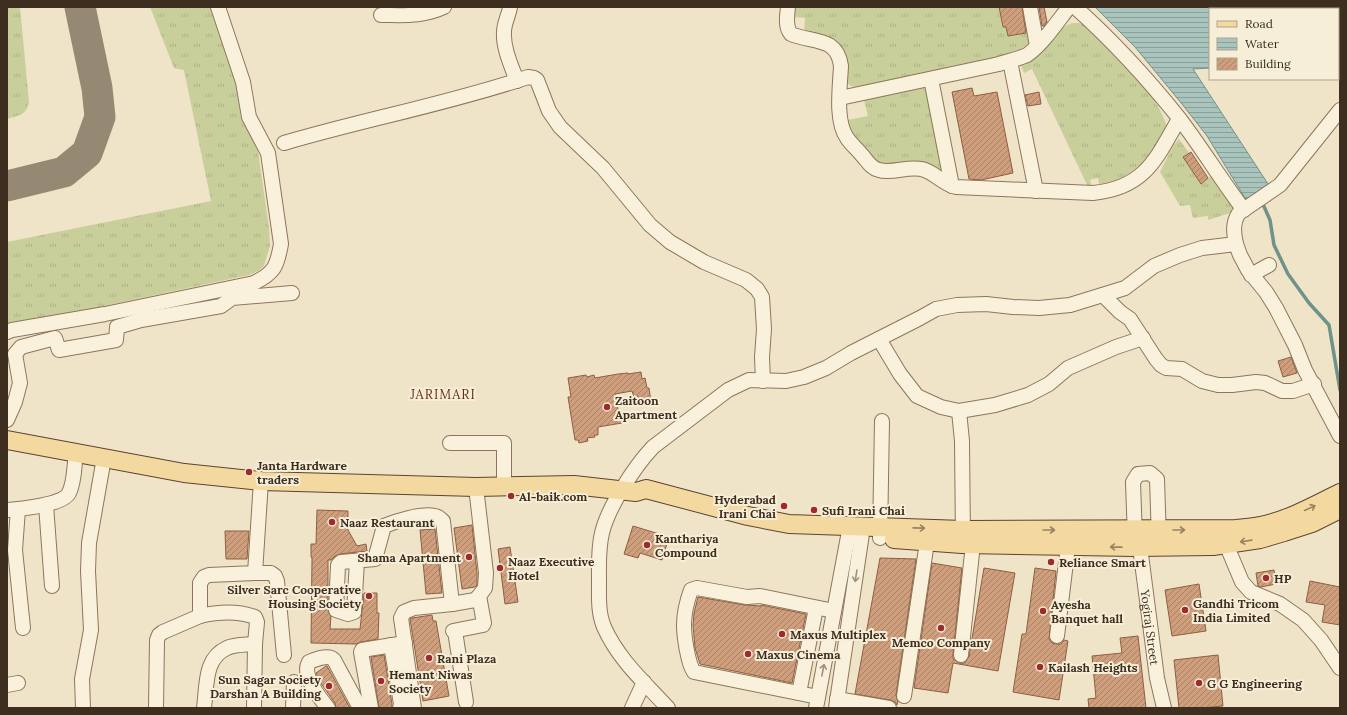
<svg xmlns="http://www.w3.org/2000/svg" width="1347" height="715" font-family="Lora,serif">
<style>
.grass{fill:url(#grass-tufts)}
.water{fill:url(#water-rules);stroke:#6f938a}
.lines{fill:none;stroke-linecap:round;stroke-linejoin:round}
.stream{stroke:#6f938a;stroke-width:3.5}
.taxiway{stroke:#968974;stroke-width:31}
.building{fill:url(#building-hatch);stroke:#8d5f41}
.minor-casing{stroke:#8d765c;stroke-width:16}
.major-casing{stroke:#5b4430;stroke-width:20}
.minor{stroke:#faf1dc;stroke-width:14}
.major{stroke:#f3d9a0;stroke-width:18}
.oneway{stroke:#988460}
.oneway2{stroke:#9c907e}
.poi-dot{fill:#9e2a2b;stroke:#f7eed8;stroke-width:1.5}
.labels{text-anchor:middle;dominant-baseline:central;stroke-width:4;stroke-linejoin:round;paint-order:stroke}
.poi-label{font-size:12px;font-weight:bold;fill:#3d2e20;stroke:#f7eed8;text-anchor:start}
.street-label{font-size:12px;fill:#3d2e20;stroke:#f7eed8}
.neighbourhood-label{font-size:13px;letter-spacing:1px;fill:#6b2e1e;stroke:#f7eed8}
</style>
<defs>
<pattern id="grass-tufts" width="24" height="20" patternUnits="userSpaceOnUse"><rect width="24" height="20" fill="#c9cf9b"/><path d="M3 7l-1-3M5 7V3M7 7l1-3M15 17l-1-3M17 17v-4M19 17l1-3" fill="none" stroke="#aeb285"/></pattern>
<pattern id="water-rules" width="6" height="5" patternUnits="userSpaceOnUse"><rect width="6" height="5" fill="#a9c4bc"/><path d="M0 2.5h6" fill="none" stroke="#8ba098"/></pattern>
<pattern id="building-hatch" width="6" height="6" patternUnits="userSpaceOnUse"><rect width="6" height="6" fill="#cf9f7d"/><path d="M-1 1l2-2M0 6l6-6M5 7l2-2" fill="none" stroke="#a98266"/></pattern>
</defs>
<rect width="100%" height="100%" fill="#f0e4c8"/>
<g class="grass">
<path d="M7,7h13l9,95c-3,14 -10,13 -22,17z"/>
<polygon points="150,7 214,7 238,86 244,123 257,144 269,228 270,246 264,266 258,271 249,275 24,323 7,325 7,242 211,201 184,70 174,68"/>
<path d="M794,7h205l3,20h4l2,9 19,-4 2,12 -15,8 -16,6 -130,28c-18,2 -23,2 -22,-18l-42,-36 1,-14 -11,-1z"/>
<path d="M1072,23h7l7,2c26,27 72,67 81,102l-13,25 -26,26 -28,10 -2,-10 -8,2 2,9h-3l-57,-120 -8,4 -4,-10 41,-35z"/>
<path d="M926,87l19,90 -59,-11c-17,-6 -35,-28 -38,-46l20,-4 -4,-16z"/>
<polygon points="1179,139 1189,153 1183,157 1200,183 1215,174 1238,209 1233,212 1208,220 1208,216 1193,218 1190,205 1180,206 1160,172 1173,146"/>
</g>
<g class="water">
<polygon points="1095,7 1200,7 1226,9 1210,9 1210,68 1193,69 1270,187 1248,203 1207,136 1182,104 1135,47"/>
<polygon points="1280,7 1340,7 1340,51 1338,52 1338,9 1276,9"/>
</g>
<g class="lines">
<polyline class="stream" points="1262,202 1270,220 1274,245 1288,274 1309,303 1329,325 1340,390"/>
<polyline class="taxiway" points="7,186 64,172 87,153 100,117 97,88 80,7"/>
</g>
<g class="building">
<polygon points="999,7 1022,7 1026,33 1008,36 1006,27 1003,27"/>
<polygon points="1039,7 1044,7 1047,22 1044,26 1042,26"/>
<polygon points="972,88 974,96 997,92 1013,173 981,180 969,179 952,92"/>
<polygon points="1039,92 1041,104 1028,106 1025,95"/>
<polygon points="1191,152 1208,178 1201,184 1183,157"/>
<polygon points="1291,357 1297,373 1283,377 1278,361"/>
<polygon points="641,372 642,379 645,378 647,388 649,388 651,402 639,404 638,396 634,397 632,391 615,394 619,414 620,414 622,423 598,427 598,435 594,435 595,437 587,438 588,441 579,443 578,440 575,440 568,397 571,397 568,378 586,375 587,377 594,375 595,378 618,374 628,373 628,374"/>
<polygon points="317,510 348,511 348,530 357,546 366,544 367,551 340,554 335,556 331,560 328,560 328,610 331,616 330,629 360,629 364,593 377,593 377,613 379,613 378,639 361,642 356,644 311,643 312,558 311,557 311,544 316,544"/>
<polygon points="472,525 477,573 477,585 475,587 462,589 454,528"/>
<polygon points="633,526 669,537 662,560 640,553 638,558 624,554"/>
<polygon points="435,529 442,593 426,594 420,530"/>
<polygon points="225,531 249,531 247,559 226,559"/>
<polygon points="510,547 518,602 505,604 498,549"/>
<polygon points="880,558 916,559 896,695 898,701 897,705 895,702 890,700 855,694"/>
<polygon points="932,563 962,568 953,654 953,659 960,663 965,663 969,656 984,568 1015,573 998,671 953,663 948,693 914,688"/>
<polygon points="1035,568 1056,571 1049,639 1052,643 1056,644 1061,644 1064,640 1068,641 1059,700 1013,692 1022,634 1026,634"/>
<polygon points="1274,570 1276,584 1261,587 1258,586 1256,573"/>
<polygon points="1310,581 1340,587 1340,625 1322,622 1325,605 1306,602"/>
<polygon points="1199,584 1206,631 1172,636 1165,590"/>
<polygon points="698,597 745,605 761,606 761,605 806,614 792,683 700,664 695,648 693,625 694,613"/>
<polygon points="432,615 433,621 436,621 449,696 423,701 410,619 412,618"/>
<polygon points="1138,636 1146,708 1089,708 1088,699 1096,698 1092,656 1122,653 1120,638"/>
<polygon points="384,655 392,704 392,708 379,708 371,657"/>
<polygon points="1218,655 1223,706 1201,708 1179,708 1174,660"/>
<polygon points="326,666 327,666 350,708 336,708 335,703 320,682 316,673"/>
</g>
<g class="lines">
<g class="minor-casing">
<g id="minor">
<path d="M510,7c-1,8 -6,16 -6,25 -1,16 7,33 13,49"/>
<path d="M788,7c-1,9 -3,20 3,27 21,9 46,2 50,32 -1,21 -6,55 6,72 4,6 10,11 14,16 6,6 9,14 18,16 13,4 28,-4 42,-1 13,2 21,15 35,18l137,6c52,-5 63,-34 86,-74"/>
<polyline points="1030,7 1037,46"/>
<path d="M1075,7c38,34 72,71 104,111 23,30 42,62 65,92"/>
<path d="M381,15c24,0 41,2 63,-8"/>
<polyline points="1010,61 1036,191"/>
<polyline points="931,79 952,186"/>
<path d="M840,98l159,-34c9,-3 19,-5 28,-9 15,-10 31,-34 42,-48"/>
<path d="M284,143c81,-24 164,-39 244,-66l6,1 3,2 12,31 11,16 43,41 47,57 20,17 34,20 42,18 11,9 5,8 2,32 -2,28 1,24"/>
<path d="M1236,244c-2,-10 -4,-21 3,-31l41,-28 60,-75"/>
<polyline points="1251,275 1269,265"/>
<polyline points="1103,295 1120,312 1130,319 1156,359 1161,365 1166,368 1182,369 1202,381 1218,385 1232,385 1256,382 1265,383 1282,391 1293,391 1314,384"/>
<path d="M7,332l5,-2 93,-16 149,-31c20,-10 23,-16 27,-39l-13,-91 -19,-36 -6,-35 -25,-75"/>
<polyline points="879,339 900,374 917,396 941,407 959,411 995,405 1028,395 1049,384 1068,368 1116,347 1143,338"/>
<polyline points="959,411 962,441 963,540"/>
<polyline points="7,420 15,402 20,383 15,354 21,347 55,338 59,350 116,340 117,327 141,320 221,306 232,298 292,293"/>
<polyline points="450,443 504,443 504,486"/>
<polyline points="46,505 52,586"/>
<polyline points="18,509 15,550 23,628"/>
<path d="M7,510c13,-1 56,-5 62,-17 6,-12 5,-28 7,-40"/>
<polyline points="880,538 882,421"/>
<polyline points="1135,538 1133,482 1138,474 1150,473 1157,479 1159,540"/>
<polyline points="1226,544 1242,582 1251,592 1280,604 1303,620 1321,640 1340,668"/>
<path id="s1" d="M1140,547l17,131 7,30"/>
<path d="M357,561l-3,51 -6,2 -12,-4 2,-45 3,-3 34,-3 9,-33c12,-5 37,-13 51,-10 3,0 5,3 8,5l9,83"/>
<polyline points="255,573 271,573 275,576 277,581 284,655"/>
<path d="M200,616c17,-4 38,-5 55,1l2,5 -2,22 -1,64"/>
<polyline points="453,631 483,625 484,623 479,596"/>
<polyline points="455,631 466,702"/>
<polyline points="1057,636 1068,546"/>
<polyline points="391,645 401,704 400,708"/>
<polyline points="961,655 973,544"/>
<polyline points="7,685 18,683"/>
<polyline points="799,693 816,608"/>
<polyline points="904,696 927,542"/>
<path d="M818,697l-124,-25c-6,-8 -10,-36 -10,-47 0,-11 3,-24 7,-35l6,-2 50,9 13,-1 74,15"/>
<polyline points="837,699 889,708"/>
<polyline points="83,708 82,679 91,630 88,571 89,543 104,458"/>
<polyline points="156,708 157,640 159,635 163,632 200,616 200,583 204,577 209,575 255,573 261,481"/>
<path d="M204,708c3,-22 0,-50 23,-60 8,-4 19,-3 28,-4"/>
<polyline points="293,708 294,682"/>
<path d="M328,708c-8,-10 -27,-32 -19,-46 7,-3 20,-8 25,-2l26,48"/>
<polyline points="371,708 361,652 362,650 405,643"/>
<polyline points="414,708 401,618 404,612 414,608 452,604 475,600 479,596 485,588 486,573 476,487"/>
<polyline points="632,708 644,682"/>
<path d="M668,708c-23,-25 -50,-49 -64,-81 -6,-14 -5,-30 -5,-45 0,-16 -1,-33 3,-49 6,-26 33,-67 51,-86l75,-57 21,-10 37,1 18,-4 22,-9 25,-15 69,-35 16,-9 21,-4 29,-1 27,3 26,1 31,-3 55,-17 29,-22 26,-11 22,-7 34,-4 4,11 8,15 18,22 10,16 19,37 10,25 35,66"/>
<polyline points="816,708 850,526"/>
<polyline points="836,708 863,527"/>
</g>
</g>
<g class="major-casing">
<g id="major">
<path d="M7,440l177,33 77,8 215,6 98,-2 62,7 10,-3 102,27 41,8 174,6 273,-1c8,-1 16,-1 24,-3 27,-5 56,-21 80,-33"/>
<polyline points="894,539 962,544 1135,547 1213,546 1260,539 1284,532 1312,523 1340,509"/>
</g>
</g>
<use href="#minor" class="minor"/>
<use href="#major" class="major"/>
</g>
<defs><path id="oneway-shaft" d="M-6 0H5M1.5-3L5.5 0L1.5 3" fill="none" stroke-width="1.6" stroke-linecap="round" stroke-linejoin="round"/></defs>
<g class="oneway">
<use href="#oneway-shaft" transform="translate(1310 508) rotate(-25)"/>
<use href="#oneway-shaft" transform="translate(919 528) rotate(1)"/>
<use href="#oneway-shaft" transform="translate(1049 530)"/>
<use href="#oneway-shaft" transform="translate(1179 530)"/>
<use href="#oneway-shaft" transform="translate(1246 541) rotate(172)"/>
<use href="#oneway-shaft" transform="translate(1116 547) rotate(-179)"/>
</g>
<g class="oneway2">
<use href="#oneway-shaft" transform="translate(856 576) rotate(99)"/>
<use href="#oneway-shaft" transform="translate(823 670) rotate(-79)"/>
</g>
<g class="poi-dot">
<circle cx="607" cy="407" r="4"/>
<circle cx="249" cy="472" r="4"/>
<circle cx="511" cy="496" r="4"/>
<circle cx="784" cy="506" r="4"/>
<circle cx="814" cy="510" r="4"/>
<circle cx="332" cy="522" r="4"/>
<circle cx="647" cy="545" r="4"/>
<circle cx="469" cy="557" r="4"/>
<circle cx="1051" cy="562" r="4"/>
<circle cx="500" cy="568" r="4"/>
<circle cx="1266" cy="578" r="4"/>
<circle cx="369" cy="596" r="4"/>
<circle cx="1185" cy="610" r="4"/>
<circle cx="1043" cy="611" r="4"/>
<circle cx="941" cy="628" r="4"/>
<circle cx="782" cy="634" r="4"/>
<circle cx="748" cy="654" r="4"/>
<circle cx="429" cy="658" r="4"/>
<circle cx="1040" cy="667" r="4"/>
<circle cx="381" cy="681" r="4"/>
<circle cx="1199" cy="683" r="4"/>
<circle cx="329" cy="686" r="4"/>
</g>
<g class="labels">
<g class="poi-label">
<text x="615" y="400">Zaitoon<tspan x="615" dy="14">Apartment</tspan></text>
<text x="257" y="465">Janta Hardware<tspan x="257" dy="14">traders</tspan></text>
<text x="519" y="496">Al-baik.com</text>
<text x="776" y="499" text-anchor="end">Hyderabad<tspan x="776" dy="14">Irani Chai</tspan></text>
<text x="822" y="510">Sufi Irani Chai</text>
<text x="340" y="522">Naaz Restaurant</text>
<text x="655" y="538">Kanthariya<tspan x="655" dy="14">Compound</tspan></text>
<text x="461" y="557" text-anchor="end">Shama Apartment</text>
<text x="508" y="561">Naaz Executive<tspan x="508" dy="14">Hotel</tspan></text>
<text x="1059" y="562">Reliance Smart</text>
<text x="1274" y="578">HP</text>
<text x="361" y="589" text-anchor="end">Silver Sarc Cooperative<tspan x="361" dy="14">Housing Society</tspan></text>
<text x="1193" y="603">Gandhi Tricom<tspan x="1193" dy="14">India Limited</tspan></text>
<text x="1051" y="604">Ayesha<tspan x="1051" dy="14">Banquet hall</tspan></text>
<text x="790" y="634">Maxus Multiplex</text>
<text x="941" y="642" text-anchor="middle">Memco Company</text>
<text x="756" y="654">Maxus Cinema</text>
<text x="437" y="658">Rani Plaza</text>
<text x="1048" y="667">Kailash Heights</text>
<text x="389" y="674">Hemant Niwas<tspan x="389" dy="14">Society</tspan></text>
<text x="321" y="679" text-anchor="end">Sun Sagar Society<tspan x="321" dy="14">Darshan A Building</tspan></text>
<text x="1207" y="683">G G Engineering</text>
</g>
<g class="street-label">
<text stroke="none"><textPath href="#s1" startOffset="81">Yogiraj Street</textPath></text>
</g>
<g class="neighbourhood-label">
<text x="443" y="394">JARIMARI</text>
</g>
</g>
<rect width="1347" height="715" fill="none" stroke="#3d2e20" stroke-width="16"/>
<rect x="1209" y="8" width="130" height="72" fill="#f7eed8" stroke="#ada18e"/>
<rect x="1217" y="21" width="20" height="6" fill="#f3d9a0" stroke="#ada18e"/>
<text x="1245" y="28" font-size="12" fill="#3d2e20">Road</text>
<rect x="1217" y="38" width="20" height="12" fill="url(#water-rules)" stroke="#ada18e"/>
<text x="1245" y="48" font-size="12" fill="#3d2e20">Water</text>
<rect x="1217" y="58" width="20" height="12" fill="url(#building-hatch)" stroke="#ada18e"/>
<text x="1245" y="68" font-size="12" fill="#3d2e20">Building</text>
</svg>
